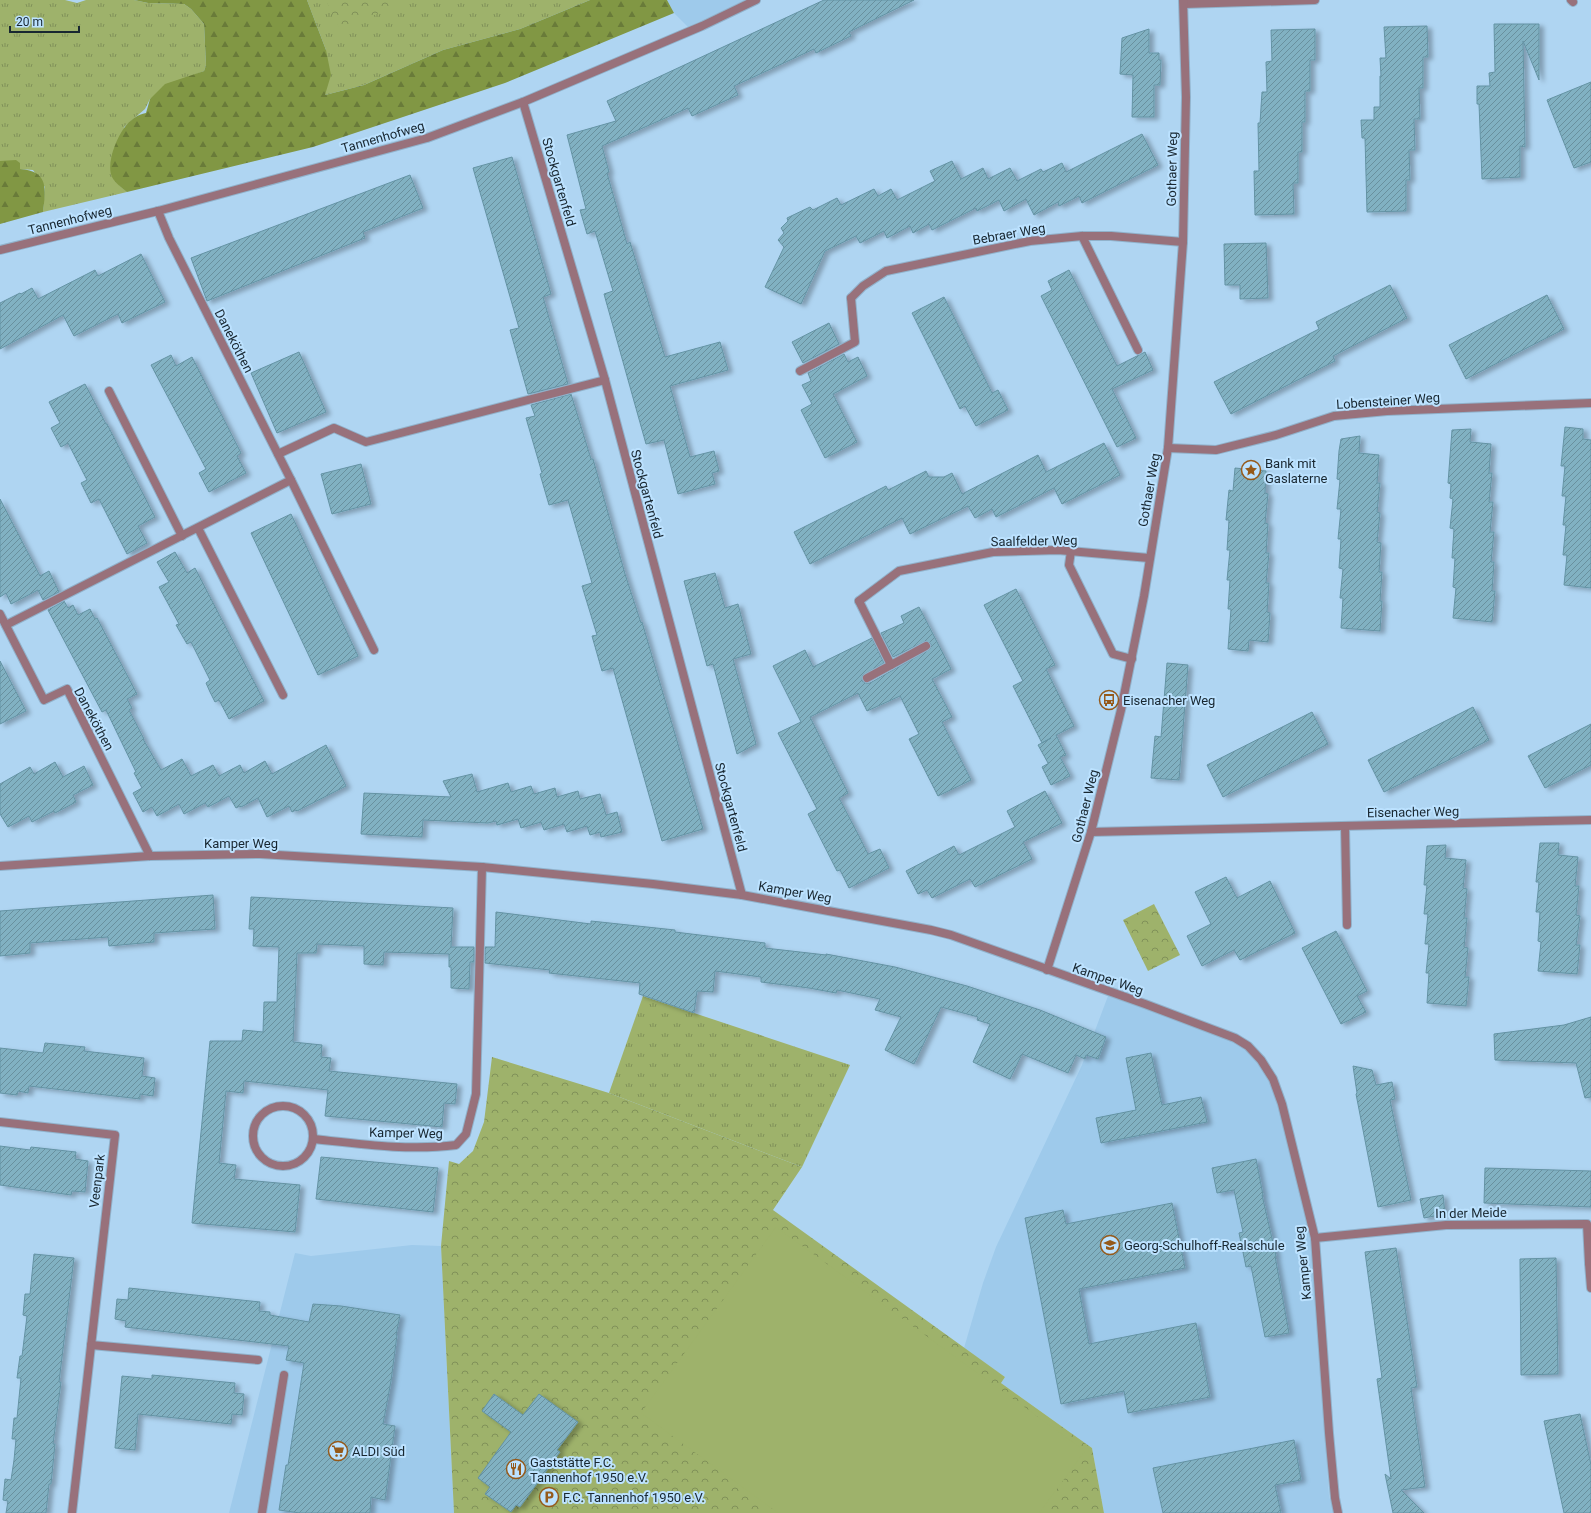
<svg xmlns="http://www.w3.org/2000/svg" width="1591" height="1513" font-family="Roboto,sans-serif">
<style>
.built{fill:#9ecaeb}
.grass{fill:url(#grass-tufts)}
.forest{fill:url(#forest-firs)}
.park{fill:url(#park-crowns)}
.garden{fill:#9eb26b}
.building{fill:url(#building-hatch);stroke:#6493a4;filter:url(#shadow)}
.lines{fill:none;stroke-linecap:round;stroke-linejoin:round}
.lane-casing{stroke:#91b2cb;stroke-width:10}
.street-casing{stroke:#91b2cb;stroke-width:10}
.lane{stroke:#98717b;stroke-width:8}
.street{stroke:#98717b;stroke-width:8}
.labels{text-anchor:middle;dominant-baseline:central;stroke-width:4;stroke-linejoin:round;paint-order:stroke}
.street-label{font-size:13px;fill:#182731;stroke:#bce2ff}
.poi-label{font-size:13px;fill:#182731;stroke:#bce2ff;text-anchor:start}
</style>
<defs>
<pattern id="grass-tufts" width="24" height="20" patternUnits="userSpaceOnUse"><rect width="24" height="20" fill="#9eb26b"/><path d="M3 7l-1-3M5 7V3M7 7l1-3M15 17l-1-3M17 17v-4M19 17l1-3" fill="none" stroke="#809159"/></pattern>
<pattern id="forest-firs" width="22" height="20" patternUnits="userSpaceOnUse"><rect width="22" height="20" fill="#819744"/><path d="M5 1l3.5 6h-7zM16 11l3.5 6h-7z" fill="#697b39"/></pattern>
<pattern id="park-crowns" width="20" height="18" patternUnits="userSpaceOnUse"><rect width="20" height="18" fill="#9eb26b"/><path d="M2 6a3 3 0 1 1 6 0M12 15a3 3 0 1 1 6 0" fill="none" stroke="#809159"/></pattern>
<pattern id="building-hatch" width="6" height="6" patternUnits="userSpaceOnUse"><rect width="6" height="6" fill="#81b1c2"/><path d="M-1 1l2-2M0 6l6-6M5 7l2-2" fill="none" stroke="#69909e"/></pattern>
<filter id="shadow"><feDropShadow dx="4.5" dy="2.5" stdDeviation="2" flood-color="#0004"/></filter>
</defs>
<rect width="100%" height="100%" fill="#afd5f2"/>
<g class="built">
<polygon points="667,0 745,0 688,27 674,13"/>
<polygon points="1108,996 1232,1039 1248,1051 1271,1079 1281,1110 1312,1238 1329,1496 1334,1513 1104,1513 1092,1448 1001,1383 1005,1377 964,1348 983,1283 996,1247 1082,1065"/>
<polygon points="412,1245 441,1246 454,1513 229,1513 295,1253 311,1256"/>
</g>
<g class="grass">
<polygon points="0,0 65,0 77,3 86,0 134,0 148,3 184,4 191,9 204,24 206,65 204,71 194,75 150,99 145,109 124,127 119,185 127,192 43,212 45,187 33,170 20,169 0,161"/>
<polygon points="307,0 590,0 520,29 443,50 364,85 325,95 326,50"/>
<polygon points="643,996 850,1065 802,1167 609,1093"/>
</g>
<g class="forest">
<path d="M134,0h173l19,50 5,25 -6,20 39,-10 79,-35 77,-21 70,-29h77l7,13 -169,70 -192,64 -186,45c-5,-4 -12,-9 -15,-15 -6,-13 4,-38 12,-49 5,-7 14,-14 22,-15l4,-14 15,-15 39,-13 2,-6 -2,-41 -13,-15 -7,-5 -36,-1z"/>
<path d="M16,160l4,3v6c29,2 26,20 23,43l-43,12v-63z"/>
</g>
<g class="park">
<polygon points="326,0 407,0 340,31"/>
<polygon points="1154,904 1180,955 1148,971 1123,920"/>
<polygon points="492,1057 609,1093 802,1167 773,1210 1005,1377 1001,1383 1092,1448 1104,1513 454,1513 441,1246 449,1161 459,1164 473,1151 484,1122"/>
</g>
<polygon class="garden" points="776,1227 1085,1451 1039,1513 778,1513 641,1413"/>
<g class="building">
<polygon points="824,0 914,0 849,32 851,36 816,53 814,49 734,86 738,95 692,116 688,108 602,146 609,172 607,173 627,244 630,242 665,357 720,342 728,370 670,386 690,457 714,451 719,471 712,473 715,484 678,494 664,440 646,444 604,294 613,291 595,231 587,234 580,210 586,209 567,135 616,121 607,101"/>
<polygon points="1494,24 1539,24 1539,80 1523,41 1525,147 1520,146 1520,177 1482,179 1479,104 1477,104 1477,86 1490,86 1489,73 1495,72"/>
<polygon points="1427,26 1428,57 1423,57 1423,88 1419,88 1420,119 1414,119 1415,150 1409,150 1410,180 1406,180 1406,211 1367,212 1365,138 1362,138 1361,120 1374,120 1374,107 1380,107 1380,76 1381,76 1380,58 1386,58 1384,27"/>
<polygon points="1149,29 1149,53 1159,53 1159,60 1161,60 1160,85 1154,85 1154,117 1132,117 1133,75 1120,74 1122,38"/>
<polygon points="1315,29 1315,60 1310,60 1310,91 1305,91 1305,122 1302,122 1302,152 1298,152 1298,183 1293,183 1294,214 1255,215 1254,171 1259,171 1258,123 1260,123 1262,92 1267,92 1266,62 1272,61 1271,30"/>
<polygon points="1591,82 1591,162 1574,168 1547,100"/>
<polygon points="1142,134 1158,165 1082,203 1079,196 1059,206 1058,202 1034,215 1026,199 1004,211 999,200 977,211 976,208 932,230 929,224 913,233 910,226 887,238 884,231 860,243 856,236 825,251 801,304 765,287 784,247 778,240 784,233 781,228 788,221 787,218 810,207 813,210 837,198 841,205 874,189 878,196 891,189 897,200 935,181 930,171 952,161 961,179 983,168 988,179 1010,168 1017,181 1041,169 1043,172 1062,163 1066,172"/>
<polygon points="512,157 551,294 543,297 568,384 528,394 510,330 519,328 473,168"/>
<polygon points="410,175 423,208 363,232 365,238 207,301 191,258"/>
<polygon points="1266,243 1268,298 1240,299 1240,285 1225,285 1224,244"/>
<polygon points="141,254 165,302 122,323 118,314 74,336 63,315 0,349 0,303 20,293 21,294 32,288 38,299 95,270 98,276"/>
<polygon points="1069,270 1117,366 1145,352 1153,370 1112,389 1136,438 1117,447 1041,296 1052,290 1048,281"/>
<polygon points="1390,285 1407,318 1333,356 1335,361 1231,414 1214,382 1319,329 1316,322"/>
<polygon points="1547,295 1564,329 1466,379 1449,345"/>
<polygon points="944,297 992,393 998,390 1008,410 976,426 965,406 960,409 912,313"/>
<polygon points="829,323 839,344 803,363 792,342"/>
<polygon points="299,352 326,412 277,433 251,373"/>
<polygon points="844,354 848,362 858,357 867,376 833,394 857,442 825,458 801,410 812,404 802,385 811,381 808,373"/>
<polygon points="171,355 176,366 192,357 241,453 237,456 246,473 209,492 199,473 206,469 151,365"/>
<polygon points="85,384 106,424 107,424 155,517 138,526 147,543 127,554 99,499 91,503 81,483 87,480 68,443 61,447 51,428 60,423 49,402"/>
<polygon points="571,394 591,459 593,459 625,574 641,623 642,622 703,829 662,841 613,668 602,671 592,636 597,635 582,586 592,583 568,500 549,505 540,474 542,473 526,418 535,416 531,405"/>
<polygon points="1565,427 1583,429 1583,439 1591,440 1591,588 1564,585 1567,555 1563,555 1566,525 1563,525 1566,496 1562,496 1565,466 1561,466"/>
<polygon points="1471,429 1470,442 1491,444 1489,473 1492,473 1489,502 1493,502 1490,532 1494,532 1491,562 1494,562 1492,591 1495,591 1492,622 1453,618 1456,588 1453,587 1455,558 1452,558 1454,529 1450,528 1453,499 1450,498 1451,484 1448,483 1452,430"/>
<polygon points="1360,436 1359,453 1379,455 1377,483 1380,483 1377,512 1380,513 1377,542 1381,543 1379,572 1382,572 1380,601 1382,601 1380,631 1341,628 1343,598 1340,598 1343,569 1339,568 1341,539 1338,539 1341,509 1337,509 1340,480 1337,479 1339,451 1341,439"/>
<polygon points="1104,443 1120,475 1062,504 1054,488 996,517 992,509 975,518 968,506 910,534 902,518 810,564 794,532 886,486 888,490 926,471 929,477 944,477 952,473 962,494 1038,455 1046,472"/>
<polygon points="361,464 371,504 332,514 321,474"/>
<polygon points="1235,468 1266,471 1265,493 1268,494 1265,523 1268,524 1266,553 1269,553 1266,583 1269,583 1267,612 1270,613 1268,642 1249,640 1248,651 1228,649 1231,609 1228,609 1230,580 1227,580 1230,550 1227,550 1229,520 1226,520 1229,490 1233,491"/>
<polygon points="0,499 40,576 49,571 59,592 43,600 38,590 11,604 6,593 0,597"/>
<polygon points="291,514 358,656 318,675 251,533"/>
<polygon points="175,552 187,573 195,568 264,701 229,719 219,700 215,702 210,692 206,683 210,680 191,642 187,644 176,625 179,624 159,587 169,582 157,562"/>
<polygon points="715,573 725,608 738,604 751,654 733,659 756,744 737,754 713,664 707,666 684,581"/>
<polygon points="1016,589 1055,665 1046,669 1074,726 1056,735 1066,755 1060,757 1070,776 1051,785 1042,767 1049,763 1048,763 1038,745 1051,738 1042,743 1013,686 1023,681 984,605"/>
<polygon points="64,601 68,608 73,605 78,615 90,609 95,619 97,618 137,694 127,699 132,708 129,710 144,739 143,739 161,770 182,759 191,776 213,765 219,776 240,765 244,773 265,761 272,774 326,745 346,786 297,811 296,810 292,812 289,806 267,817 258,798 241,807 240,806 236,808 229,796 208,807 205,803 184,814 179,804 157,816 152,807 143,812 133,793 142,788 134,773 136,772 106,710 102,712 48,610"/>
<polygon points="919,607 951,669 932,679 952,717 942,722 971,780 938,796 909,739 919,734 900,696 867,711 858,693 810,717 848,793 839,798 859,836 868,854 880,849 889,868 849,888 840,870 837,871 808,814 817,809 778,733 801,722 773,666 805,650 813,667 872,638 884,663 863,675 862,681 866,683 870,683 930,649 931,644 926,641 893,657 881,633 904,623 901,616"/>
<polygon points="0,661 26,711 0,724"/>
<polygon points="1167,663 1188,665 1179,780 1151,778 1155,736 1161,737"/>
<polygon points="1473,707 1489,740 1384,792 1368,760"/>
<polygon points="1312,712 1328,744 1223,797 1207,765"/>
<polygon points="1591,724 1591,765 1545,788 1528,756"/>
<polygon points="55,762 63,777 84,766 93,785 73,795 76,802 55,813 54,811 32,822 29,816 8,827 0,814 0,784 30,767 34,774"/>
<polygon points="472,774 477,792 508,783 511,792 531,786 534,794 555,788 557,797 578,791 580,799 600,794 606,815 617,812 622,832 601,837 600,832 590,835 587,826 567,832 564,824 544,830 541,822 521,828 518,819 497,825 496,821 488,823 423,820 422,837 361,834 364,793 451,797 443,781"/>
<polygon points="1045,791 1062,823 1023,842 1032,859 975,887 970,879 932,898 927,890 918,894 906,871 954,846 959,855 1015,827 1007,811"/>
<polygon points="1540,843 1559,843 1558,855 1578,857 1575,886 1579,886 1576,915 1580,916 1576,945 1580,945 1577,974 1538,971 1541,942 1538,941 1540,912 1536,912 1539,882 1536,882"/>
<polygon points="1446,845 1445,858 1466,860 1463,888 1467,889 1464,918 1467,918 1464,947 1468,948 1465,977 1469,977 1466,1006 1427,1003 1429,973 1426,973 1429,944 1425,944 1428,914 1424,914 1427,885 1424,885 1427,846"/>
<polygon points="1226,877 1237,898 1270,881 1295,933 1240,960 1234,950 1202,966 1187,936 1211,924 1195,892"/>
<polygon points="213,895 215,929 154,933 154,942 109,946 108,937 30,943 30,953 0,956 0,911"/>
<polygon points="251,897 453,908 451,947 474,947 474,962 470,962 469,989 451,988 451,967 449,967 449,954 384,952 383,965 364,964 364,946 317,944 316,953 297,953 293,1042 322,1045 321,1057 331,1058 329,1071 457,1084 455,1104 444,1103 442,1127 325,1116 328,1090 244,1081 243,1093 226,1091 219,1163 236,1165 234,1179 300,1185 295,1232 192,1223 210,1041 242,1041 243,1030 263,1032 264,1002 277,1002 279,947 253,946 254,929 249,929"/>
<polygon points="496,912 591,924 591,921 675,930 675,932 765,943 765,948 826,955 826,954 895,967 967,986 1040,1010 1106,1037 1098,1059 1086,1055 1085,1059 1076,1055 1068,1073 1022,1054 1010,1079 973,1062 990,1024 977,1020 978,1017 941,1007 914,1064 885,1050 901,1017 875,1010 880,999 837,990 836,993 809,988 761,982 761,977 715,971 713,992 697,991 694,1013 639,994 640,983 549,973 550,970 485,963 485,947 495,947"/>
<polygon points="1336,931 1367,991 1357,996 1366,1012 1341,1024 1302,948"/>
<polygon points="1591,1017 1591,1097 1585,1098 1576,1063 1495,1060 1494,1034 1564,1025"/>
<polygon points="45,1043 85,1047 84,1051 144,1058 142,1076 155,1078 153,1096 140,1094 140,1099 29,1086 28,1093 18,1091 17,1095 0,1093 0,1048 43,1053"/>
<polygon points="1151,1053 1162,1105 1201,1097 1207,1122 1101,1143 1096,1118 1136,1110 1126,1058"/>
<polygon points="1353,1066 1372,1070 1376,1085 1392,1082 1395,1099 1390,1100 1411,1200 1378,1207 1356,1094 1357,1093"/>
<polygon points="0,1146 30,1150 31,1147 76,1152 75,1159 88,1161 85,1192 72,1191 71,1195 0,1185"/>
<polygon points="321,1157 438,1168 433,1212 316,1199"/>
<polygon points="1256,1159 1263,1195 1262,1195 1276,1256 1275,1256 1289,1333 1265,1337 1251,1266 1246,1267 1239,1233 1243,1232 1234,1190 1217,1193 1212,1168"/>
<polygon points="1485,1168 1591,1171 1591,1207 1484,1203"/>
<polygon points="1443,1195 1445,1214 1424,1218 1420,1199"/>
<polygon points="1172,1203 1185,1268 1079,1289 1089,1344 1196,1323 1210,1397 1128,1413 1124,1391 1061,1404 1025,1218 1063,1210 1066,1224"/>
<polygon points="1396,1248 1417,1387 1411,1388 1425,1487 1401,1490 1424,1513 1393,1513 1385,1474 1391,1479 1377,1379 1382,1378 1365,1252"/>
<polygon points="34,1254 74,1258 59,1382 61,1382 53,1444 55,1444 51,1484 49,1484 46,1513 6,1513 8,1501 3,1500 5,1479 11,1480 14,1460 16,1439 12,1439 14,1418 17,1418 21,1378 17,1378 20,1356 22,1356 27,1316 23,1315 25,1294 30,1294"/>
<polygon points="1556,1258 1558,1374 1521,1375 1520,1259"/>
<polygon points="129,1288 260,1302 259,1311 270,1312 270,1315 309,1322 313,1304 341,1306 400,1315 396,1335 397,1335 391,1381 383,1424 395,1426 385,1500 371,1497 370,1513 300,1513 279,1510 286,1465 288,1465 304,1363 286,1360 289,1346 125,1327 126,1321 115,1319 117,1299 128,1300"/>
<polygon points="152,1375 235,1383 234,1393 244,1394 242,1415 232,1414 231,1424 138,1414 135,1450 115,1448 122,1376 152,1379"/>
<polygon points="494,1394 523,1415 539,1394 578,1422 557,1450 560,1452 520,1507 516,1505 511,1512 485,1494 490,1487 478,1478 511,1432 482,1411"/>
<polygon points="1580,1414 1591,1465 1591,1513 1564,1513 1544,1421"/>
<polygon points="1294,1440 1301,1480 1275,1485 1281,1513 1163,1513 1153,1468"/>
</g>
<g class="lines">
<g class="lane-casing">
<g id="lane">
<polyline points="1082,236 1138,350"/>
<polyline points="800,371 855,342 851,298"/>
<polyline points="278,454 334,428 366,442 605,380"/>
<polyline points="291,480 374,650"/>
<polyline points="1071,551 1069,565 1113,654 1132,659"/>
<polyline points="859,601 891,665"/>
<polyline points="867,678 926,646"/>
<polyline points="1345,826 1347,925"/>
<polyline points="262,1513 284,1375"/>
</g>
</g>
<g class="street-casing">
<g id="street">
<polyline points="1571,0 1573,2"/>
<polyline points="1184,4 1315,0"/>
<polyline points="523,102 605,380 742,895"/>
<polyline points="0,250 158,211 427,138 523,102 702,26 756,0"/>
<polyline points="851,298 863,286 886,271 1030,241 1082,236 1111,236 1183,242"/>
<polyline points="109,391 182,536"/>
<polyline points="1168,448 1216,450 1276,435 1334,416 1387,411 1591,403"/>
<polyline points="198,528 283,695"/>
<polyline points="859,601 899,571 993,552 1058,550 1149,558"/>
<polyline points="0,614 44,700 67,689 150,856"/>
<polyline points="6,625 291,480 169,238 158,211"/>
<polyline points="1091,832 1591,820"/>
<polyline points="0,866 150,856 260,854 482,867 653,884 742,895 931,930 951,935 1145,1004 1235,1038 1248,1046 1261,1060 1273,1079 1282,1104 1315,1238 1329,1433 1335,1498 1338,1513"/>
<polyline points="1047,970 1091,832 1121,710 1144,596 1168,448 1183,242 1186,97 1183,0"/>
<circle cx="283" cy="1136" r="30"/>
<polyline points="0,1122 115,1135 72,1513"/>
<path d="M313,1139c47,5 96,12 143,6l10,-11 10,-40 6,-227"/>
<polyline points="1315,1238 1446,1225 1587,1224 1589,1263 1591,1262"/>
<polyline points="1589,1263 1591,1288"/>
<polyline points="91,1345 258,1360"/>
</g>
</g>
<use href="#lane" class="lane"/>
<use href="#street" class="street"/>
</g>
<defs>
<g id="sight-ring" transform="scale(1)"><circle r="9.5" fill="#bce2ff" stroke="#955a1b" stroke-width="1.5"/><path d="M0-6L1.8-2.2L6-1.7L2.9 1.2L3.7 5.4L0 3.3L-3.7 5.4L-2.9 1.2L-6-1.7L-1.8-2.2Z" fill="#955a1b"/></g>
<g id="bus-ring" transform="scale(1)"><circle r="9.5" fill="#bce2ff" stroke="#955a1b" stroke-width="1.5"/><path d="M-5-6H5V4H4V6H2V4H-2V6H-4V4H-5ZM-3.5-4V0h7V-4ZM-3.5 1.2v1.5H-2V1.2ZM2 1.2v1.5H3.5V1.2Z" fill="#955a1b"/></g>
<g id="school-ring" transform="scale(1)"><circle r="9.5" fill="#bce2ff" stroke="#955a1b" stroke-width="1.5"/><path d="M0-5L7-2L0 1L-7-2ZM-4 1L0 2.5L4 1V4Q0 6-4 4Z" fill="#955a1b"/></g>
<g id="supermarket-ring" transform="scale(1)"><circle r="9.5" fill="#bce2ff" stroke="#955a1b" stroke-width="1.5"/><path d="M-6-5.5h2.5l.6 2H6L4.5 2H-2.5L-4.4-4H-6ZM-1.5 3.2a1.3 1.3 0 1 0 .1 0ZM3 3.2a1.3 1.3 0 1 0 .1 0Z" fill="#955a1b"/></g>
<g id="restaurant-ring" transform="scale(1)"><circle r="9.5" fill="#bce2ff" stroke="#955a1b" stroke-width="1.5"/><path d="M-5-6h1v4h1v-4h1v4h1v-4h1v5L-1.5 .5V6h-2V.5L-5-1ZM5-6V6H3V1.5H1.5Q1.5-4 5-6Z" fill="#955a1b"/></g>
<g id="parking-ring" transform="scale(1)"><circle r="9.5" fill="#bce2ff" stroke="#955a1b" stroke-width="1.5"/><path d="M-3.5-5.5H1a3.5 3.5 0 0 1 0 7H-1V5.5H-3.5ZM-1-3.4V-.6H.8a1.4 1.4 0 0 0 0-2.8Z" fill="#955a1b"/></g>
</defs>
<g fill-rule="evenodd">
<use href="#sight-ring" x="1251" y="470"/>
<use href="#bus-ring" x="1109" y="700"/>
<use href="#school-ring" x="1110" y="1245"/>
<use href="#supermarket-ring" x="338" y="1451"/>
<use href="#restaurant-ring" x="516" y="1469"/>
<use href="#parking-ring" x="549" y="1497"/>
</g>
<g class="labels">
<g class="street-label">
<text transform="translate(383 137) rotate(-16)">Tannenhofweg</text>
<text transform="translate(1172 169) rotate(-89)">Gothaer Weg</text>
<text transform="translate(559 182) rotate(74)">Stockgartenfeld</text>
<text transform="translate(70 220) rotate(-14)">Tannenhofweg</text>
<text transform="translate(1009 234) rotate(-10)">Bebraer Weg</text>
<text transform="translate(234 341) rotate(63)">Daneköthen</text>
<text transform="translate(1388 401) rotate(-4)">Lobensteiner Weg</text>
<text transform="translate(1149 490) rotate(-80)">Gothaer Weg</text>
<text transform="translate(647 494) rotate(75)">Stockgartenfeld</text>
<text transform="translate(1034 541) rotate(-1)">Saalfelder Weg</text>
<text transform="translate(94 719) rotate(62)">Daneköthen</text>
<text transform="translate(1085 806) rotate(-76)">Gothaer Weg</text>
<text transform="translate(731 807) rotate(75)">Stockgartenfeld</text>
<text transform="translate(1413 812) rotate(-1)">Eisenacher Weg</text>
<text x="241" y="843">Kamper Weg</text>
<text transform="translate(795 892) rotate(10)">Kamper Weg</text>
<text transform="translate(1108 979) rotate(19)">Kamper Weg</text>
<text transform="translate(406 1133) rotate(1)">Kamper Weg</text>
<text transform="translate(97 1181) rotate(-83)">Veenpark</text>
<text transform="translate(1471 1213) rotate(-1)">In der Meide</text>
<text transform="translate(1303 1263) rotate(-96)">Kamper Weg</text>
</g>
<g class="poi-label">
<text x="1265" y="463">Bank mit<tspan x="1265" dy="15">Gaslaterne</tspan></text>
<text x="1123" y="700">Eisenacher Weg</text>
<text x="1124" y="1245">Georg-Schulhoff-Realschule</text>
<text x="352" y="1451">ALDI Süd</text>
<text x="530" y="1462">Gaststätte F.C.<tspan x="530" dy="15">Tannenhof 1950 e.V.</tspan></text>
<text x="563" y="1497">F.C. Tannenhof 1950 e.V.</text>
</g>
</g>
<path d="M10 26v6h69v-6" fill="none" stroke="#182731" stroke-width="2"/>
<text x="16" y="26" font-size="12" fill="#182731" stroke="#bce2ff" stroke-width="3" paint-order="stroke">20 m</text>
</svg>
